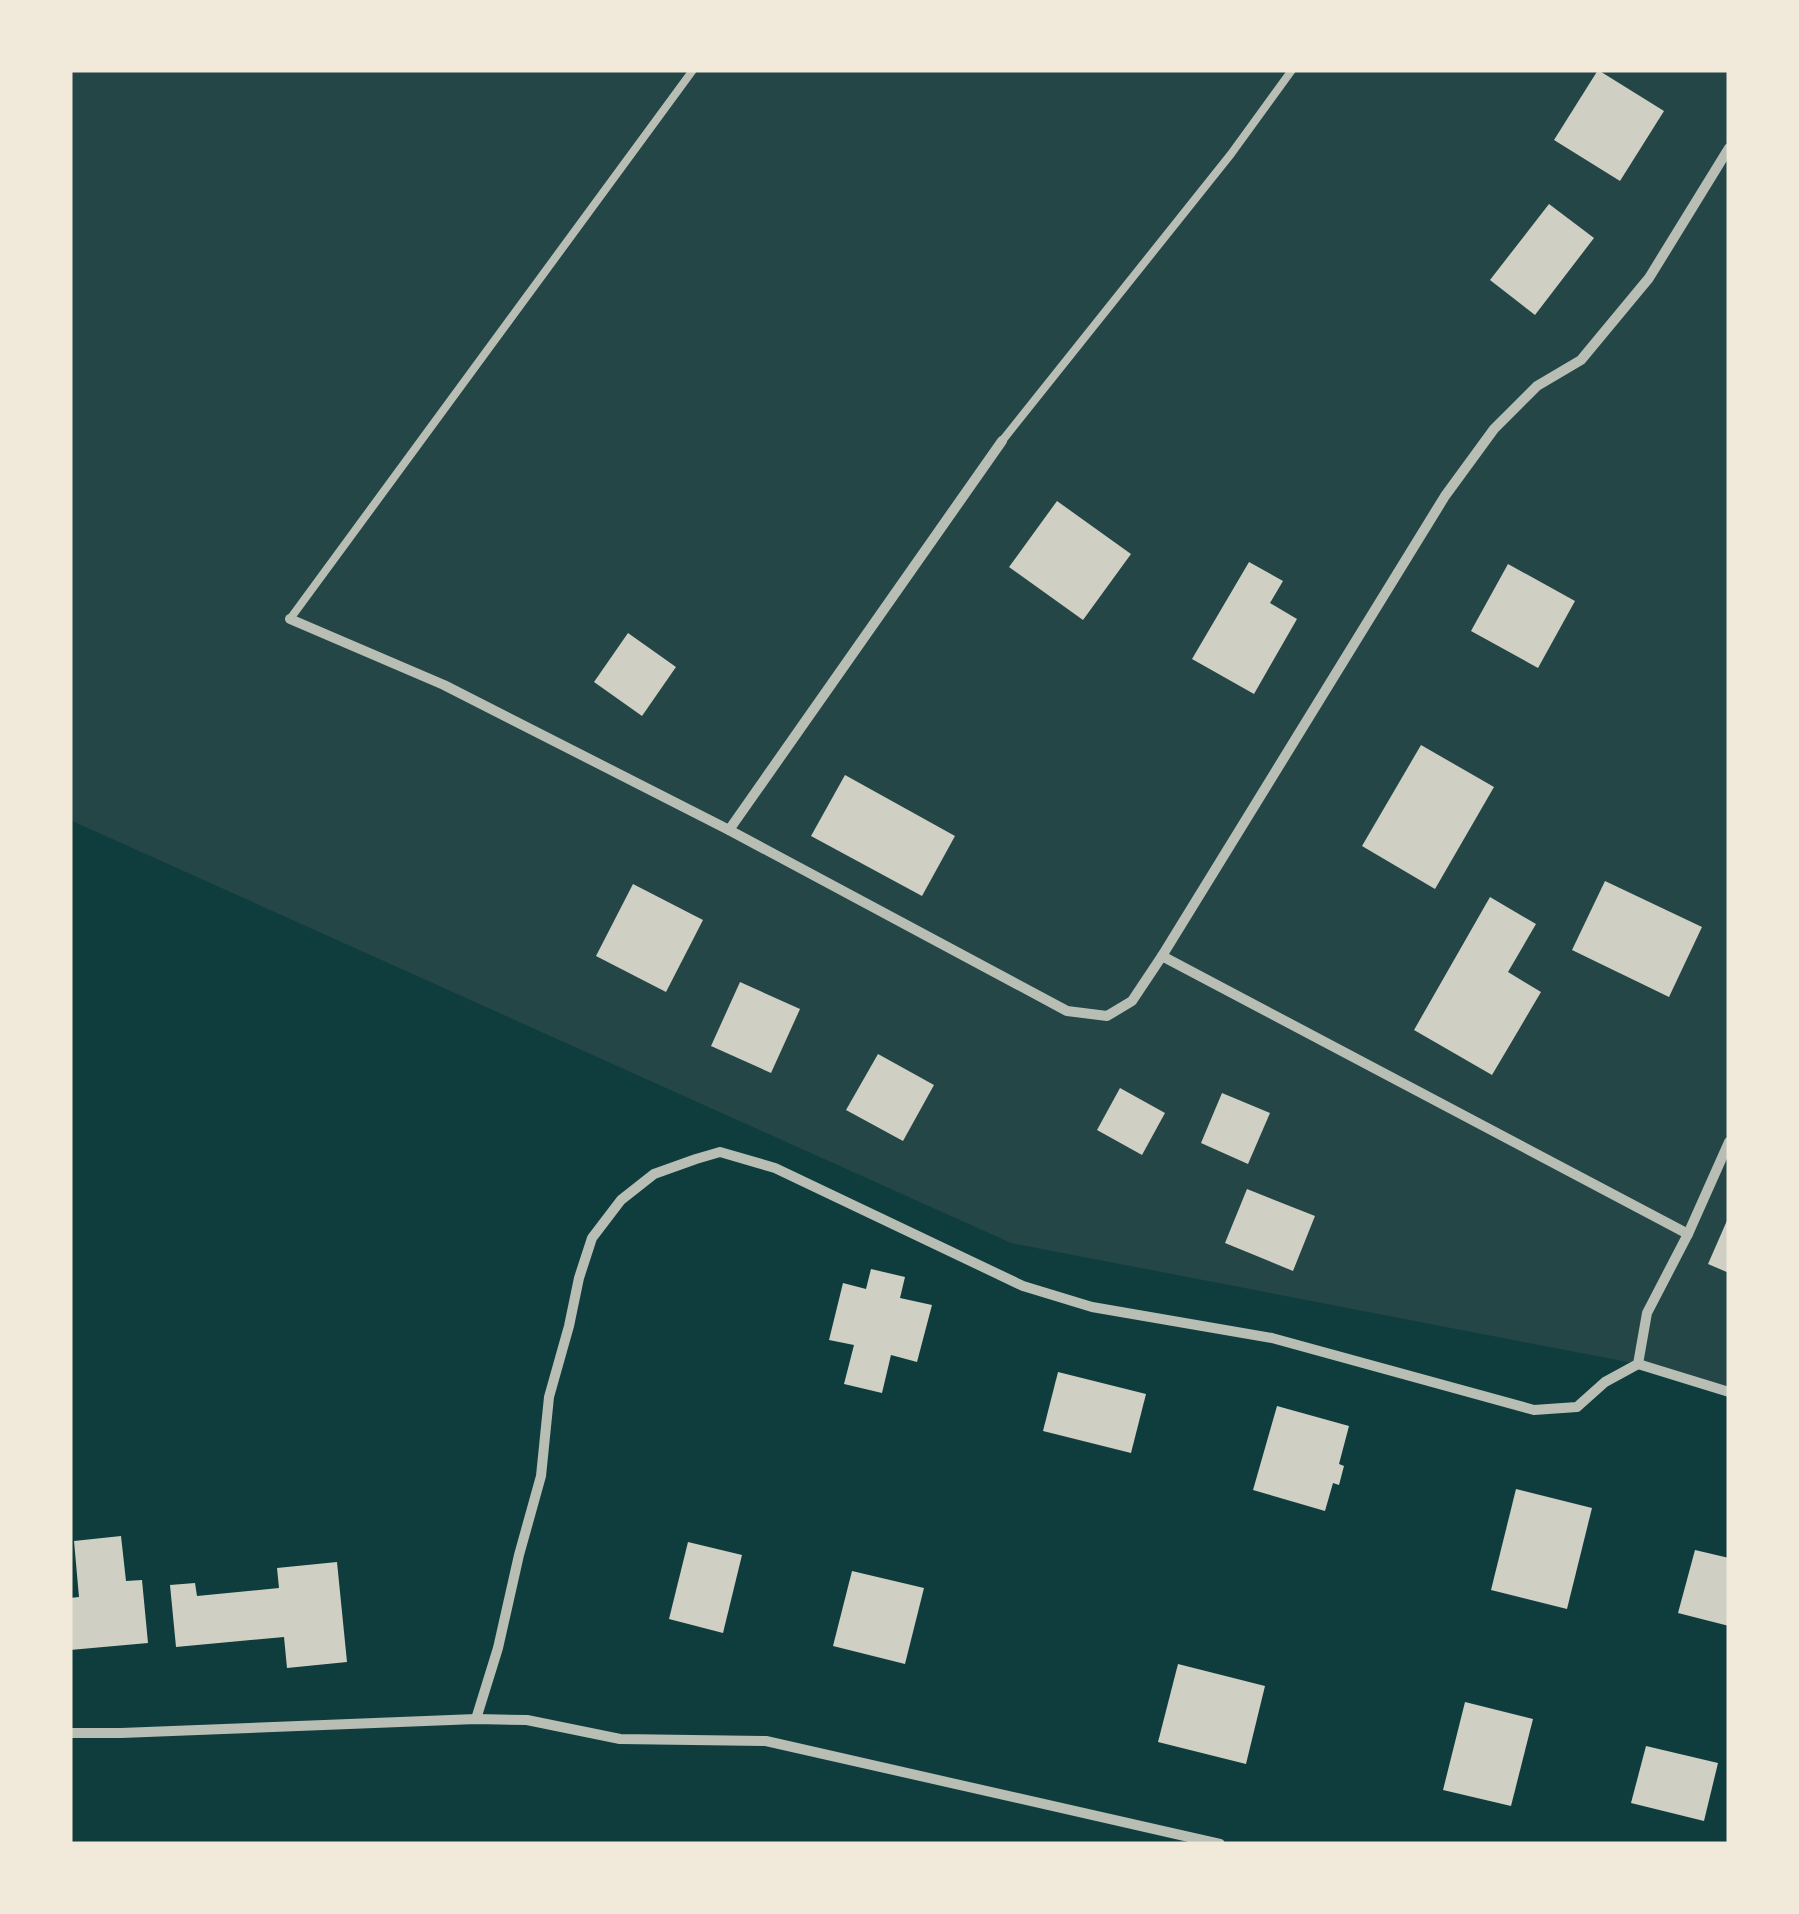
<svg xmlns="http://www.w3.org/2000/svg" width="1799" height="1914" font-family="Commissioner,sans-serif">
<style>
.green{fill:#244646}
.building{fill:#cfcfc3}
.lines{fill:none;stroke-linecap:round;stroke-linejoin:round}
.service{stroke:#b8beb3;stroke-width:8}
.minor{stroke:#b8beb3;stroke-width:10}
</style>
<rect width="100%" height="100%" fill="#0f3d3e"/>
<polygon class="green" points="70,70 1729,70 1729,1390 1638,1364 1011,1243 70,820"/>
<g class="building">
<polygon points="1598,70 1664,111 1620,181 1554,140"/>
<polygon points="1549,204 1594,238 1535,315 1490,280"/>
<polygon points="1057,501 1131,554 1083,620 1009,567"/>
<polygon points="1249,562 1283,581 1270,603 1297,619 1254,694 1192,659"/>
<polygon points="1508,564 1575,601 1538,668 1471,631"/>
<polygon points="628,633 676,667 642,716 594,682"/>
<polygon points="1421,745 1494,787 1435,889 1362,846"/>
<polygon points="845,775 955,836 922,896 811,836"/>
<polygon points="1605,881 1702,927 1669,997 1572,950"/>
<polygon points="633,884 703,920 666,992 596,956"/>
<polygon points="1490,897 1536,924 1508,972 1541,992 1492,1075 1414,1030"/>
<polygon points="740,982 800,1009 771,1073 711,1046"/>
<polygon points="878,1054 934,1085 903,1141 846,1110"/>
<polygon points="1120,1088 1165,1113 1142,1155 1097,1130"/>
<polygon points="1222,1093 1270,1113 1248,1164 1201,1143"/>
<polygon points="1247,1189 1315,1216 1293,1271 1225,1243"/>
<polygon points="1729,1216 1729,1273 1708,1264"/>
<polygon points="871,1269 905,1277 900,1298 932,1305 917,1362 891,1355 882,1393 844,1384 854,1345 829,1340 843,1283 866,1289"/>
<polygon points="1058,1372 1146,1394 1131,1453 1043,1431"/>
<polygon points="1277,1406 1349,1426 1339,1464 1344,1466 1339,1485 1333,1483 1325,1511 1253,1490"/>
<polygon points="1516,1489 1592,1508 1567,1609 1491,1590"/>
<polygon points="121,1536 126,1581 142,1580 148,1643 70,1650 70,1598 79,1597 74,1541"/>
<polygon points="688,1542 742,1555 723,1633 669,1619"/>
<polygon points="1695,1550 1729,1558 1729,1626 1678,1613"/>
<polygon points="337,1562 347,1662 287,1668 284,1637 176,1647 170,1585 195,1583 197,1596 279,1588 277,1568"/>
<polygon points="852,1571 924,1588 905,1664 833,1646"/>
<polygon points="1178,1664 1265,1686 1246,1764 1158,1742"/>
<polygon points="1465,1702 1533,1719 1511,1806 1443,1790"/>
<polygon points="1646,1746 1718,1763 1704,1821 1631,1803"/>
</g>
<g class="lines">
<g class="service">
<polyline points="1002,441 1231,154 1292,70"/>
<polyline points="290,619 693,70"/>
</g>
<g class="minor">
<polyline points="290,619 444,685 729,830 1067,1011 1107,1016 1132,1001 1162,956 1688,1234"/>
<polyline points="729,830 1002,441"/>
<polyline points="1162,956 1445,496 1494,429 1537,386 1581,360 1649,278 1729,148"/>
<polyline points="1638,1364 1729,1392"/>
<polyline points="476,1719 498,1648 519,1555 541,1476 549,1397 569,1326 579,1278 592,1238 621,1200 654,1174 696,1159 720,1152 775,1168 1023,1286 1092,1307 1272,1338 1534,1410 1577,1407 1605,1382 1638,1364 1647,1313 1688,1234 1729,1142"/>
<polyline points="70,1733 121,1733 476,1719 527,1720 620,1739 766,1741 1220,1844"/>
</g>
</g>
<rect width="1799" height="1914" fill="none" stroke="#f1e9da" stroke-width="145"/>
</svg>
